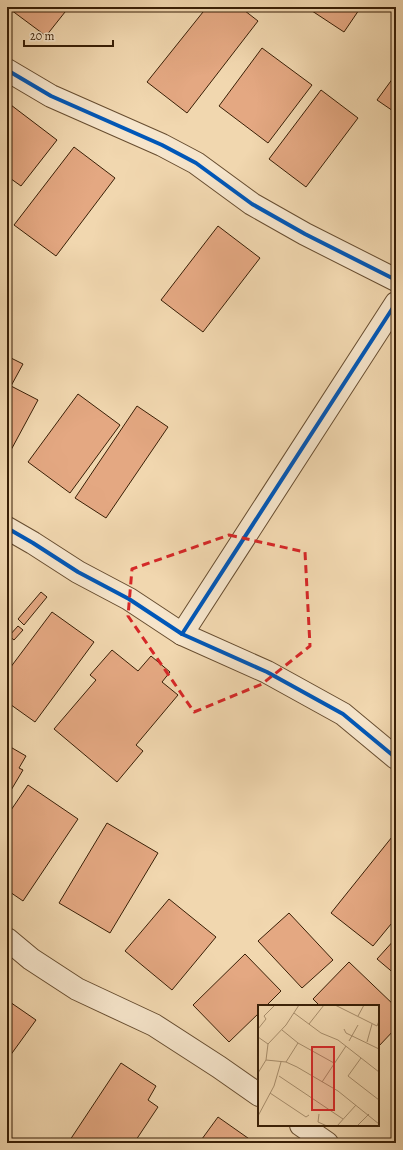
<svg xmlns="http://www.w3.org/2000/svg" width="403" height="1150" font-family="Alegreya,serif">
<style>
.building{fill:#e4a882;stroke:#391f06}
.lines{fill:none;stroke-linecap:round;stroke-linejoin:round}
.minor-casing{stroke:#674d30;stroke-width:24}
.minor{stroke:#f6e5cb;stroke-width:22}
.cycleway-casing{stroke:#f6e5cb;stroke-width:6}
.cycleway{stroke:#0057b8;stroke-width:4}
.marked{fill:none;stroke:#d62828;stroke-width:3;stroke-dasharray:8 5;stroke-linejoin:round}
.inset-road{fill:none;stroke:#a78d6b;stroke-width:1}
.view{fill:#d62828;fill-opacity:0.15;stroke:#d62828;stroke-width:2}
.inset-edge{fill:none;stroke:#391f06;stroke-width:2}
</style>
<rect width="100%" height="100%" fill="#f1d7af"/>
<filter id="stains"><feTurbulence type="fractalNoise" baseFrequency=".005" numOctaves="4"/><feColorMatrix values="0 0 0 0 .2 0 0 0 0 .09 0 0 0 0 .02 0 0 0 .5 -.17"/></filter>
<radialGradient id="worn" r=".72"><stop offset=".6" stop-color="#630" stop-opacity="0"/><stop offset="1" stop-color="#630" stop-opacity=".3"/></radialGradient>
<g class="building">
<polygon points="7,7 69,7 46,36"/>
<polygon points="207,7 240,7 258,21 187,113 147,82"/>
<polygon points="306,7 361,7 344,32"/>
<polygon points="262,48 312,85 268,143 219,106"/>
<polygon points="396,74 396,113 377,100"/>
<polygon points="321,90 358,118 306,187 269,159"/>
<polygon points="7,102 57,140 21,186 7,176"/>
<polygon points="74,147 115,178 56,256 14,225"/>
<polygon points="218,226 260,258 203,332 161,300"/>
<polygon points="7,356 23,364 11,386 38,400 11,450 7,448"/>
<polygon points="78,394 120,425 70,493 28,462"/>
<polygon points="137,406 168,427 106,518 75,498"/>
<polygon points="41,592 47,597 24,625 18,619"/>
<polygon points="52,612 94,642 35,722 7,702 7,672"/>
<polygon points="18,626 23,630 14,640 9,636"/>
<polygon points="112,650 138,671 151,656 170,672 162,682 178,695 136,745 143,751 117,782 54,729 96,680 90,675"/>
<polygon points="7,745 26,756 19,768 23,770 7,797"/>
<polygon points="28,785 78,819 23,901 7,890 7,816"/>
<polygon points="107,823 158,853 110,933 59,903"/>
<polygon points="396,832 396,918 373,946 331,913"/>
<polygon points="169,899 216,937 172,990 125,951"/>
<polygon points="289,913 333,960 302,988 258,941"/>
<polygon points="396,938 396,975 377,959"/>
<polygon points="245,954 281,991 266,1006 259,1006 259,1013 229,1042 193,1005"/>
<polygon points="349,962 396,1007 396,1028 378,1047 378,1006 320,1006 313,999"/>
<polygon points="7,1000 36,1020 7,1060"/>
<polygon points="121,1063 156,1086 148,1100 158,1107 134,1143 68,1143"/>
<polygon points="218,1117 255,1143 199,1143"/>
</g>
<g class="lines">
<g class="minor-casing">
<g id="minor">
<polyline points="7,70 51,96 162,145 196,163 252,204 305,234 396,280"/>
<polyline points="7,528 33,543 78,572 129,599 182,634 267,672 343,714 396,758"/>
<polyline points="182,634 396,303"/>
<polyline points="7,939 31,959 77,989 154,1025 219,1067 259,1095"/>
<polyline points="301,1125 327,1143"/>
</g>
</g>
<use href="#minor" class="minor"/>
<g class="cycleway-casing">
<g id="cycleway">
<polyline points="7,70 51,96 162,145 196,163 252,204 305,234 396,280"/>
<polyline points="7,528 33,543 78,572 129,599 182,634 267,672 343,714 396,758"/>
<polyline points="182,634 396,303"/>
</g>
</g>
<use href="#cycleway" class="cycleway"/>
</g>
<path class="marked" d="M229,535l76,17 5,94 -48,38 -68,28 -66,-96 4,-47z"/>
<g transform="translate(258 1005)">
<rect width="121" height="121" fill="#f1d7af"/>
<path class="inset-road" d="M77,0l42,21 2,-5M36,8l27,20 17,7 41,32M100,11l6,-11M51,19l15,-19M0,24l8,-10 -2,-3 11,-11M86,24l2,4 33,16M24,25l16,13 36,20M0,32l10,7M91,36l9,-16M109,37l5,-18M103,53l-13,18 31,24M8,55l20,2 11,5 41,24 41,33M28,57l12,-19M0,68l8,-13 2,-16 18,-19 13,-20M21,71l64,43M64,77l24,-36M12,88l36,24 3,-2M61,109l-1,8 9,4M0,111l16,-30 7,-24M79,121l19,-21M99,121l12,-12"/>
<path class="view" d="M54,42h22v63h-22z"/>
<rect width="121" height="121" class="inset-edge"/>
</g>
<rect width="403" height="1150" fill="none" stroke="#f1d7af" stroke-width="24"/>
<rect x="8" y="8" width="387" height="1134" fill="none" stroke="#391f06" stroke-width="2"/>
<rect x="12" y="12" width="379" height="1126" fill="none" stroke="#391f06"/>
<path d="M24 40v6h89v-6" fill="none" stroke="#391f06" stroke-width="2"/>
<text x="30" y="40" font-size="12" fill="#391f06" stroke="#f6e5cb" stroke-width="3" paint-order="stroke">20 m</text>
<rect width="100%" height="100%" filter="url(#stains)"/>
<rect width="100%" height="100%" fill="url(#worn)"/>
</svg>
